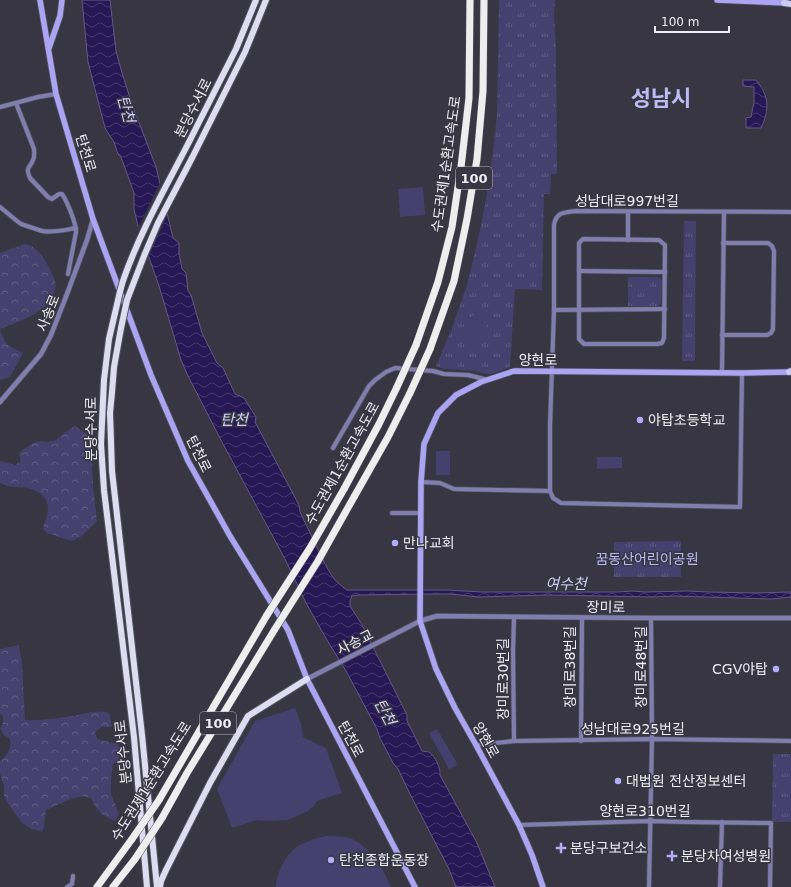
<svg xmlns="http://www.w3.org/2000/svg" width="791" height="887" font-family="'DejaVu Sans','Noto Sans KR',sans-serif">
<style>
.grass{fill:url(#grass-tufts)}
.forest{fill:url(#forest-crowns)}
.garden{fill:#45406e}
.water{fill:url(#water-waves);stroke:#625885}
.pier{fill:#373642}
.lines{fill:none;stroke-linecap:round;stroke-linejoin:round}
.minor-casing{stroke:#54535f;stroke-width:5.5}
.tertiary-casing{stroke:#54535f;stroke-width:6}
.secondary-casing{stroke:#54535f;stroke-width:7}
.primary-casing{stroke:#54535f;stroke-width:8}
.trunk-casing{stroke:#54535f;stroke-width:8}
.motorway-casing{stroke:#54535f;stroke-width:8}
.minor{stroke:#817eaf;stroke-width:4}
.tertiary{stroke:#817eaf;stroke-width:4.5}
.secondary{stroke:#aba4f2;stroke-width:5.5}
.primary{stroke:#cdcbf4;stroke-width:6}
.trunk{stroke:#dedcf1;stroke-width:6}
.motorway{stroke:#eee;stroke-width:7}
.trunk-bridge-casing{stroke:#54535f;stroke-width:8;stroke-linecap:butt}
.motorway-bridge-casing{stroke:#54535f;stroke-width:8;stroke-linecap:butt}
.trunk-bridge{stroke:#dedcf1;stroke-width:6}
.motorway-bridge{stroke:#eee;stroke-width:7}
.poi-dot{fill:#b3adf9;stroke:#373642;stroke-width:1.5}
.labels{text-anchor:middle;dominant-baseline:central;stroke-width:3;stroke-linejoin:round;paint-order:stroke}
.shield{fill:#373642;stroke:#b7b6bf;stroke-width:1}
.shield-label{font-size:13px;font-weight:bold;fill:#eeedf5}
.street-label{font-size:14px;fill:#eeedf5;stroke:#373642}
.poi-label{font-size:14px;fill:#eeedf5;stroke:#373642;text-anchor:start}
.park-label{font-size:14px;fill:#bcb8f2;stroke:#373642}
.water-label{font-size:15px;font-style:italic;fill:#d1cff6;stroke:#373642}
.town-label{font-size:22px;font-weight:bold;fill:#bebbf4;stroke:#373642}
</style>
<defs>
<pattern id="grass-tufts" width="24" height="20" patternUnits="userSpaceOnUse"><rect width="24" height="20" fill="#45406e"/><path d="M3 7l-1-3M5 7V3M7 7l1-3M15 17l-1-3M17 17v-4M19 17l1-3" fill="none" stroke="#605c83"/></pattern>
<pattern id="forest-crowns" width="20" height="18" patternUnits="userSpaceOnUse"><rect width="20" height="18" fill="#45406e"/><path d="M2 6a3 3 0 1 1 6 0M12 15a3 3 0 1 1 6 0" fill="none" stroke="#605c83"/></pattern>
<pattern id="water-waves" width="16" height="10" patternUnits="userSpaceOnUse"><rect width="16" height="10" fill="#261855"/><path d="M0 5q4-4 8 0t8 0" fill="none" stroke="#463a6e"/></pattern>
</defs>
<rect width="100%" height="100%" fill="#373642"/>
<g class="grass">
<polygon points="499,0 555,0 554,16 556,48 557,174 551,174 550,194 544,194 542,290 515,289 510,367 492,374 486,374 475,371 444,369 436,366 452,328 467,285 480,230 486,199 493,152 497,114"/>
<polygon points="684,221 696,221 695,361 682,361"/>
<polygon points="628,277 658,277 662,280 661,303 658,306 628,306"/>
<polygon points="681,541 681,577 614,577 614,542"/>
<polygon points="773,754 791,754 791,822 772,822"/>
</g>
<g class="forest">
<path d="M25,244c11,2 17,11 22,20 3,6 7,13 9,20 0,2 -1,5 -2,8 -6,21 -35,29 -54,37 5,17 8,16 23,24l-13,24 -10,3v-127z"/>
<path d="M75,426l18,13 -1,30 1,17 4,35 -15,15 -11,5 -24,-8 -4,-4c1,-7 5,-13 5,-21 0,-11 -10,-18 -20,-20 -11,-2 -17,1 -28,-5v-22l15,4 6,-4 -2,-6 1,-3 13,-9 7,-2 8,1 8,-2 11,-9z"/>
<path d="M19,645l3,19 3,56c15,1 32,-2 47,-4 13,-2 25,-7 37,-3l3,14h-10l-7,5 2,7 20,5 4,5 -3,13 -5,2 -2,15v15l8,20 -4,7c-13,-5 -18,-10 -24,-23l-8,-2 -12,3 -25,11c-2,8 0,15 -4,22l-10,-3 -10,-6 -13,-18 -5,-9v-10l-4,-13v-12c6,-3 14,-16 9,-23 -2,-2 -5,-2 -6,-4 -1,-2 -2,-4 -3,-6l3,-4v-8l-3,-2v-65z"/>
</g>
<g class="garden">
<polygon points="423,187 425,215 400,217 398,189"/>
<polygon points="479,309 492,319 474,341 461,330"/>
<rect x="436" y="451" width="14" height="24"/>
<polygon points="597,457 622,457 622,468 597,469"/>
<polygon points="295,708 301,724 303,737 326,748 342,793 317,801 314,806 308,811 288,820 269,821 257,820 232,828 217,789 255,721"/>
<polygon points="437,729 458,765 449,769 429,733"/>
<path d="M326,836c9,0 18,0 26,3 19,9 31,29 39,48h-115c0,-13 10,-33 21,-40 9,-6 20,-9 29,-11z"/>
</g>
<g class="water">
<path d="M82,0h28l6,51 6,22 11,34 23,60 17,71 6,5v11l3,15 4,4 2,18 3,4 11,38 15,30 6,5 12,26 9,4 12,19 -1,5 44,83 1,7 26,54 8,13 10,9 3,2h99l36,2h137l13,-1 13,1 43,-1 20,1 48,1 35,-1v5l-20,2 -97,-3 -23,1 -103,-2 -70,2 -27,-3h-21l-73,1 -5,1 -2,5v5l11,17 46,92v6l15,30c1,0 5,1 7,1 6,4 12,16 11,23l37,68 18,44h-39l-7,-18 -39,-75 -12,-25 -5,-6 -13,-25 -3,-9 -31,-58 -19,-31 -21,-37 -21,-44 -62,-115 -35,-68 -7,-16 -22,-74 -21,-60 -4,-17v-16l-13,-36 -3,-3 -4,-12 -9,-14 -17,-66z"/>
<path d="M743,80h13c13,16 14,29 5,48h-15v-10l5,-1 3,-15v-15l-11,-1z"/>
</g>
<polygon class="pier" points="161,181 169,211 147,260 137,230"/>
<g class="lines">
<g class="minor-casing">
<g id="minor">
<path d="M16,103l18,46c0,4 1,7 -1,11 -3,8 -8,7 -3,18l18,19 4,2 7,-5h3c5,7 14,29 14,38l-8,42"/>
<polyline points="0,107 38,97 56,94"/>
<path d="M0,207l17,14 4,3 21,7c11,2 23,-1 34,-3"/>
<polyline points="628,212 628,240"/>
<polygon points="583,239 659,240 665,245 664,338 662,343 657,344 584,344 579,339 579,243"/>
<polyline points="579,271 665,272"/>
<polyline points="554,310 665,309"/>
<polyline points="722,335 767,335 771,333 773,329 774,251 772,246 768,243 723,243"/>
<polyline points="722,372 724,212"/>
<polyline points="333,448 369,386 375,380 386,372 395,368 433,371 444,374 468,375 488,380"/>
<polyline points="421,482 440,483 454,489 550,491 553,498 561,503 740,507 742,373"/>
<path d="M550,491v-65l4,-116v-85c2,-13 11,-13 22,-14l215,1"/>
<polyline points="392,513 421,513"/>
<polyline points="514,617 513,651 514,741"/>
<polyline points="581,741 582,618"/>
<polyline points="476,745 514,741 652,739 791,741"/>
<polyline points="519,825 650,821 686,822 771,823 770,887"/>
<polyline points="67,887 72,884 73,876"/>
<polyline points="649,887 652,739 651,618"/>
<polyline points="720,887 722,822"/>
</g>
</g>
<g class="tertiary-casing">
<g id="tertiary">
<polyline points="0,402 41,354 51,335 67,294 87,240 93,219"/>
<polyline points="307,679 420,621 437,616 651,618 791,618"/>
</g>
</g>
<g class="secondary-casing">
<g id="secondary">
<polyline points="40,0 56,94 93,219 151,375 188,461 230,536 288,630 307,679 415,887"/>
<polyline points="717,0 787,3"/>
<polyline points="49,48 60,16 62,0"/>
<polyline points="543,887 532,855 519,825 476,745 455,708 436,669 420,621 421,482 424,444 438,413 456,395 481,382 514,371 742,373 791,372"/>
</g>
</g>
<g class="primary-casing">
<g id="primary">
<polyline points="784,3 791,4"/>
<polyline points="789,372 791,371"/>
</g>
</g>
<g class="trunk-casing">
<g id="trunk">
<polyline points="189,142 236,49 256,0"/>
<polyline points="192,158 245,52 266,0"/>
<polyline points="115,313 109,339 104,380 101,444 104,490 134,737 147,887"/>
<polyline points="121,328 114,367 112,392 110,413 112,471 142,735 157,887"/>
<polyline points="160,887 161,881 166,870 210,783 248,716 307,679"/>
</g>
</g>
<g class="motorway-casing">
<g id="motorway">
<polyline points="416,345 438,282 452,227 461,167 469,98 470,0"/>
<polyline points="430,349 454,281 467,219 477,159 483,91 484,0"/>
<polyline points="344,489 379,424 397,387"/>
<polyline points="354,497 388,437 410,393"/>
<polyline points="159,800 267,615"/>
<polyline points="162,818 187,773 275,629"/>
<polyline points="97,887 132,839"/>
<polyline points="113,887 135,859"/>
</g>
</g>
<use href="#minor" class="minor"/>
<use href="#tertiary" class="tertiary"/>
<use href="#secondary" class="secondary"/>
<use href="#primary" class="primary"/>
<use href="#trunk" class="trunk"/>
<use href="#motorway" class="motorway"/>
<g class="trunk-bridge-casing">
<g id="trunk-bridge">
<path d="M115,313c3,-12 5,-24 9,-35 17,-48 42,-91 65,-136"/>
<polyline points="121,328 127,300 144,256 158,223 192,158"/>
</g>
</g>
<g class="motorway-bridge-casing">
<g id="motorway-bridge">
<polyline points="397,387 416,345"/>
<polyline points="410,393 430,349"/>
<polyline points="267,615 310,548 344,489"/>
<polyline points="275,629 318,561 354,497"/>
<polyline points="132,839 159,800"/>
<polyline points="135,859 162,818"/>
</g>
</g>
<use href="#trunk-bridge" class="trunk-bridge"/>
<use href="#motorway-bridge" class="motorway-bridge"/>
</g>
<g class="poi-dot">
<circle cx="640" cy="420" r="4"/>
<circle cx="395" cy="543" r="4"/>
<circle cx="776" cy="669" r="4"/>
<circle cx="618" cy="781" r="4"/>
<path d="M559 842h4v4h4v4h-4v4h-4v-4h-4v-4h4z"/>
<path d="M670 850h4v4h4v4h-4v4h-4v-4h-4v-4h4z"/>
<circle cx="331" cy="860" r="4"/>
</g>
<g class="labels">
<g class="shield">
<rect x="456" y="167" width="36" height="22" rx="3"/>
<rect x="200" y="712" width="36" height="22" rx="3"/>
</g>
<g class="shield-label">
<text x="474" y="178">100</text>
<text x="218" y="723">100</text>
</g>
<g class="street-label">
<text transform="translate(193 108) rotate(-63)">분당수서로</text>
<text transform="translate(86 153) rotate(73)">탄천로</text>
<text transform="translate(446 164) rotate(-82)">수도권제1순환고속도로</text>
<text x="627" y="201">성남대로997번길</text>
<text transform="translate(48 313) rotate(-68)">사송로</text>
<text x="538" y="360">양현로</text>
<text transform="translate(91 429) rotate(-90)">분당수서로</text>
<text transform="translate(199 454) rotate(64)">탄천로</text>
<text transform="translate(342 463) rotate(-61)">수도권제1순환고속도로</text>
<text transform="translate(606 607) rotate(1)">장미로</text>
<text transform="translate(355 642) rotate(-27)">사송교</text>
<text transform="translate(570 667) rotate(-90)">장미로38번길</text>
<text transform="translate(641 667) rotate(-90)">장미로48번길</text>
<text transform="translate(503 679) rotate(-90)">장미로30번길</text>
<text x="633" y="729">성남대로925번길</text>
<text transform="translate(351 739) rotate(62)">탄천로</text>
<text transform="translate(486 740) rotate(61)">양현로</text>
<text transform="translate(123 752) rotate(-96)">분당수서로</text>
<text transform="translate(151 781) rotate(-58)">수도권제1순환고속도로</text>
<text x="645" y="811">양현로310번길</text>
</g>
<g class="poi-label">
<text x="648" y="420">야탑초등학교</text>
<text x="403" y="543">만나교회</text>
<text x="768" y="669" text-anchor="end">CGV야탑</text>
<text x="626" y="781">대법원 전산정보센터</text>
<text x="570" y="848">분당구보건소</text>
<text x="681" y="856">분당차여성병원</text>
<text x="339" y="860">탄천종합운동장</text>
</g>
<g class="park-label">
<text x="647" y="559">꿈동산어린이공원</text>
</g>
<g class="water-label">
<text transform="translate(126 109) rotate(75)">탄천</text>
<text x="234" y="420">탄천</text>
<text transform="translate(566 584) rotate(1)">여수천</text>
<text transform="translate(385 712) rotate(62)">탄천</text>
</g>
<g class="town-label">
<text x="661" y="98">성남시</text>
</g>
</g>
<path d="M655 26v6h74v-6" fill="none" stroke="#eeedf5" stroke-width="2"/>
<text x="661" y="26" font-size="12" fill="#eeedf5" stroke="#373642" stroke-width="3" paint-order="stroke">100 m</text>
</svg>
